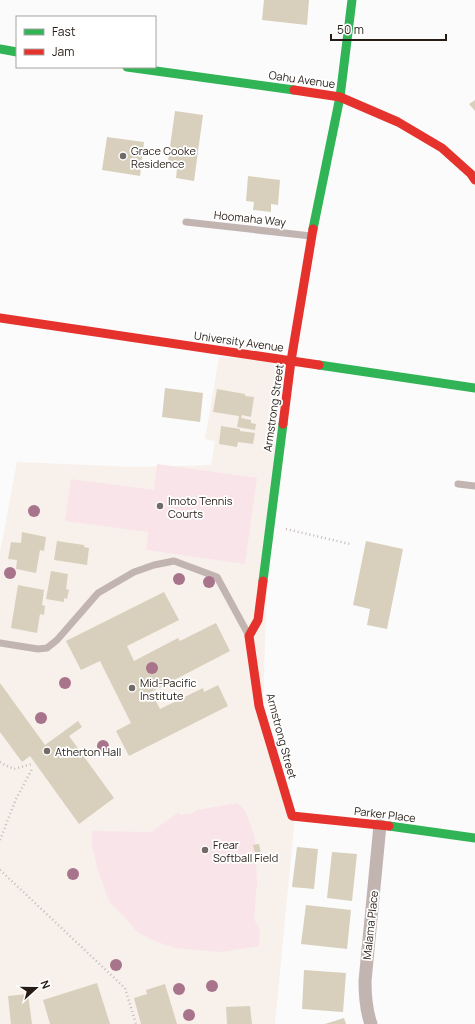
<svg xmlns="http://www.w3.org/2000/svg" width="475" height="1024" font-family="Manrope,sans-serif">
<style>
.built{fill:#f8f1eb}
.green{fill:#f9e4ea}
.building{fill:#d8d0bc}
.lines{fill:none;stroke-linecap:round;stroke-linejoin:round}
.path{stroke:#c4bbba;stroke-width:2.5;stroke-dasharray:1 3;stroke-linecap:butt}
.lane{stroke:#c1b4b1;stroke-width:7}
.street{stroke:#c1b4b1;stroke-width:13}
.fast{stroke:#30b455;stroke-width:9}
.jam{stroke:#e5322d;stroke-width:9}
.tree{fill:#a8748b}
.poi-dot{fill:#716a66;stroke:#fff;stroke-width:1.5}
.labels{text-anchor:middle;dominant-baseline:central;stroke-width:3.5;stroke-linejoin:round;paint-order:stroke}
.street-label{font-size:11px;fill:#261c15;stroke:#fff}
.poi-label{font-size:11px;fill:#261c15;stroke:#fff;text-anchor:start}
</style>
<rect width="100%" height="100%" fill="#fbfbfb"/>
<polygon class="built" points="219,357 280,359 266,610 263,706 295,816 275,1024 0,1024 0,553 17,462 135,467 211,465 215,441 205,439"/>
<g class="green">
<polygon points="157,464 257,478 245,564 146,550 148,532 65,521 71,479 154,490"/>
<polygon points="237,803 245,810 255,837 257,882 254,919 260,930 259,946 221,952 196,950 176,948 157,942 138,933 123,915 109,902 98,871 92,847 92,831 151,832 179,812 180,815 193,813 197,810"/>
</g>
<g class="building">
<polygon points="264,0 309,0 307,25 262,20"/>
<polygon points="475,100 475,111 469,104"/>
<polygon points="175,111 203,115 194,181 176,178 177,169 167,168"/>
<polygon points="107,137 144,142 140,176 102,170"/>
<polygon points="248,176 280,180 278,205 271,204 271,212 253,210 254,202 246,201"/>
<polygon points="165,388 203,393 200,422 162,417"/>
<polygon points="217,389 245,394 245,396 254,397 251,417 242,415 241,418 251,420 251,423 256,424 255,430 237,427 239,416 213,412"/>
<polygon points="221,426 240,429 240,431 255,433 253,444 238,442 237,447 219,444"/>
<polygon points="22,532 46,537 44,551 40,550 36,573 16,569 17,560 8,559 11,542 21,543"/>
<polygon points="57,541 84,545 84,547 89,548 87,565 54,560"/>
<polygon points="366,541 403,549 387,629 367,625 370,609 353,605"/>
<polygon points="51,571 68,574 66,589 69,590 67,599 64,598 64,602 46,599"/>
<polygon points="18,585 44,590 42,605 45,606 44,615 40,614 37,633 11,628"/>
<polygon points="164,592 179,620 127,646 134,661 178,638 180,641 216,623 230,651 151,692 160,709 203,688 204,692 218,685 228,706 129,756 116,731 131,723 100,661 81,670 66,641"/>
<polygon points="0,683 45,745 78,721 82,727 69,736 114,798 79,824 30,756 22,762 0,732"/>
<polygon points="259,844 262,858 256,859 253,845"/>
<polygon points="297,847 318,849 314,889 292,887"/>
<polygon points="332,852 357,854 352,901 327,898"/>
<polygon points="306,905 351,910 347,949 301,944"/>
<polygon points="304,970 346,973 343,1012 302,1009"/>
<polygon points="97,983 110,1024 50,1024 43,1000"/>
<polygon points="165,984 177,1024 141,1024 134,998 147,994 146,990"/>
<polygon points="28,994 32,1024 11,1024 8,996"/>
<polygon points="250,1006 252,1024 227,1024 226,1007"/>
<polygon points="344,1018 346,1024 325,1024"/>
</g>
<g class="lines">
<g class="path">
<polyline points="286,529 350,544"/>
<polyline points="0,762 5,765 14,769 32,764"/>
<polyline points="0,840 16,799 32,769"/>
<polyline points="0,870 125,988 136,1024"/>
</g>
<g class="lane">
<polyline points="186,222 311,236"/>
<polyline points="458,484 475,486"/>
<polyline points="0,643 38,649 47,648 57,640 98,593 134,572 154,565 174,561 217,577 248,634"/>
</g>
<path class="street" d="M371,1024c-5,-14 -6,-28 -6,-43l15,-156"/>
<g class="fast">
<polyline points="0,49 17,52"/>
<polyline points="127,67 294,90"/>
<polyline points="313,229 340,97 352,0"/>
<polyline points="319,365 475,388"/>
<polyline points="263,581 283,424"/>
<polyline points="389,826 475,838"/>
</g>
<g class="jam">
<polyline points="294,90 340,97 398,122 442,148 471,174 475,180"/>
<polyline points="0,318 319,365"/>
<polyline points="283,424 291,361 313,229"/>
<polyline points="263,581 258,620 249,636 259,706 292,816 389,826"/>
</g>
</g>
<g class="tree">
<circle cx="34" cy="511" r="6"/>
<circle cx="10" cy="573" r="6"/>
<circle cx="179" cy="579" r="6"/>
<circle cx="209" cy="582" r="6"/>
<circle cx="152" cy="668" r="6"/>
<circle cx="65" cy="683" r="6"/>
<circle cx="41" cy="718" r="6"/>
<circle cx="103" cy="746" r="6"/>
<circle cx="73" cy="874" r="6"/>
<circle cx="116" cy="965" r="6"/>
<circle cx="212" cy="986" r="6"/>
<circle cx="179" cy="989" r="6"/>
<circle cx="189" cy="1015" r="6"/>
</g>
<g class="poi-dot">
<circle cx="123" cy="156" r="4"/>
<circle cx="160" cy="506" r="4"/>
<circle cx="132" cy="688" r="4"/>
<circle cx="47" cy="751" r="4"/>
<circle cx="205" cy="850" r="4"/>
</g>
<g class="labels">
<g class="street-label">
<text transform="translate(302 79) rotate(8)">Oahu Avenue</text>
<text transform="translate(250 218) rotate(6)">Hoomaha Way</text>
<text transform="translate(239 341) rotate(8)">University Avenue</text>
<text transform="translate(273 408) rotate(-82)">Armstrong Street</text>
<text transform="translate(282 736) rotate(75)">Armstrong Street</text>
<text transform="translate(385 814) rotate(7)">Parker Place</text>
<text transform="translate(370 925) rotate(-84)">Malama Place</text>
</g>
<g class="poi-label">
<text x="131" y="150">Grace Cooke<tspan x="131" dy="13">Residence</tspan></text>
<text x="168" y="500">Imoto Tennis<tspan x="168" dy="13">Courts</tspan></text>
<text x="140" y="682">Mid-Pacific<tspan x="140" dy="13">Institute</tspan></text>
<text x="55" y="751">Atherton Hall</text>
<text x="213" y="844">Frear<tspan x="213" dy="13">Softball Field</tspan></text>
</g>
</g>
<rect x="16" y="16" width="140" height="52" fill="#ffffff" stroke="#a8a4a1"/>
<rect x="24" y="29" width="20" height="6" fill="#30b455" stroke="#a8a4a1"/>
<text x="52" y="36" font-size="12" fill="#261c15">Fast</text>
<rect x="24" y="49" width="20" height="6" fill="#e5322d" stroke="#a8a4a1"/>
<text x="52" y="56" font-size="12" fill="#261c15">Jam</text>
<g transform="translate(36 988) rotate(69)" stroke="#ffffff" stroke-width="3" paint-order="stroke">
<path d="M0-3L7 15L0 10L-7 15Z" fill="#261c15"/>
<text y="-6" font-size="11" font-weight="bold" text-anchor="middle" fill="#261c15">N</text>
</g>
<path d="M331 34v6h115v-6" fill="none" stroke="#261c15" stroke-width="2"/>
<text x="337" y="34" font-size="12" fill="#261c15" stroke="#ffffff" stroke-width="3" paint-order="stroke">50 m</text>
</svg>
